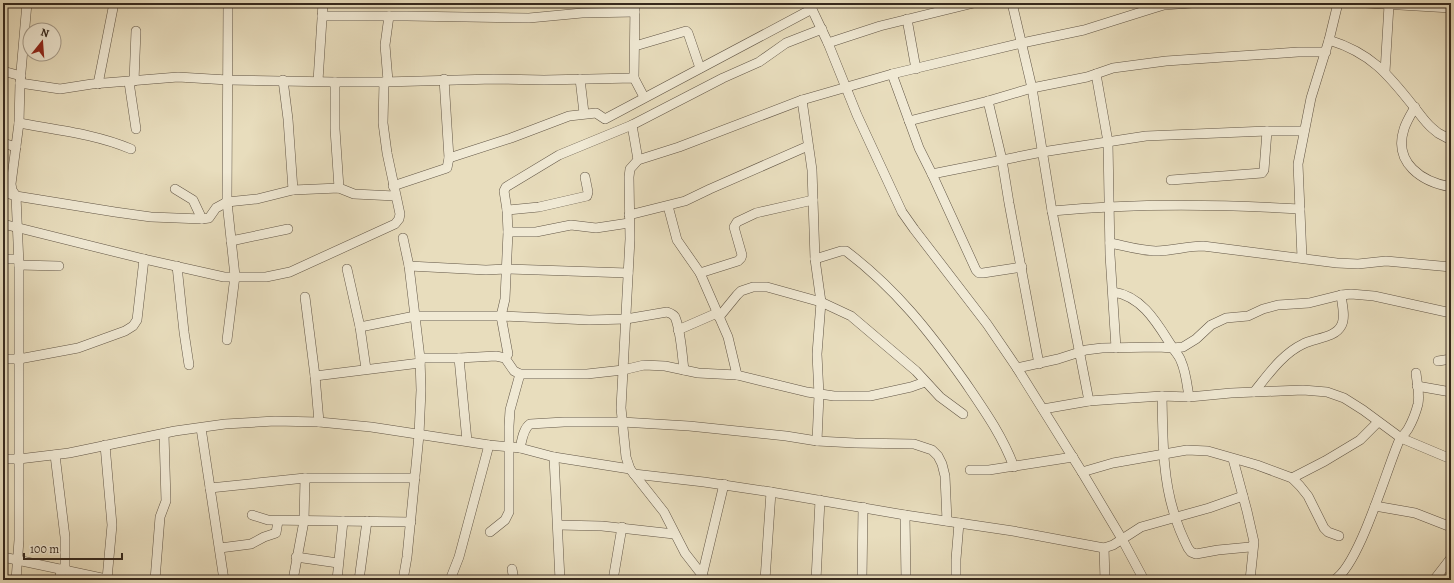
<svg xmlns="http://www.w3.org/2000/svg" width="1454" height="583" font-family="Alegreya,serif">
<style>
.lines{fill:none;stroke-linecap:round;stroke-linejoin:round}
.minor-casing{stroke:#625646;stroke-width:10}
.minor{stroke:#f0e9d4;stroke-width:9}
</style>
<rect width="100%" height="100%" fill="#e8ddbd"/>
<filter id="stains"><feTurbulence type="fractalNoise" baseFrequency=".005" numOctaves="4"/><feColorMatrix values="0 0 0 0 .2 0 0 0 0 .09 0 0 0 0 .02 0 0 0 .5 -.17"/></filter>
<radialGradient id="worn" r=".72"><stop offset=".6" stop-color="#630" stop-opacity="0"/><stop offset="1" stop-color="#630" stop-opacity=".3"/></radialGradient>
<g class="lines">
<g class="minor-casing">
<g id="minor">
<polyline points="809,3 828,43 857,115 902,212 914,229 987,324 1017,368 1082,472 1122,539 1144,580"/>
<polyline points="1012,3 1032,88 1052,211 1089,401"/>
<polyline points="1366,3 1451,8"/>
<polyline points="322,16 407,16 529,18 582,13 635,12"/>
<polyline points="907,19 916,69"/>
<path d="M1329,40c42,13 59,34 85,67 6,7 11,15 18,21l6,5 13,7"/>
<polyline points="828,43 880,26 974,3"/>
<polyline points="635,46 686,31 688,33 700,68"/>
<polyline points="3,71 21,76"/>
<polyline points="1385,72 1389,5"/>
<polyline points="892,74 919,148 932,174 976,270 979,273 983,273 1022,267"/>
<polyline points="1096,74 1108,142 1110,255 1116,348"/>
<polyline points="634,78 635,3"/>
<polyline points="580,79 584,113"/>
<polyline points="283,80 288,119 293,190"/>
<polyline points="134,81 136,31"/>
<polyline points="318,81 323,3"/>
<polyline points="388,81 385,45 389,16"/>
<polyline points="129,82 136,129"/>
<polyline points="335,82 335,129 339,188"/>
<polyline points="20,83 60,89 92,84 178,77 228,80 335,82 384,82 494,79 544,80 634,78 644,97"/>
<polyline points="98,84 114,3"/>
<polyline points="802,100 812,170 815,259 821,302 817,354 819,395 817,441"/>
<polyline points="988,101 1002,160 1009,203 1039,364"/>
<path d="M1415,107c-4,7 -9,15 -11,22 -11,34 18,53 47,58"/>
<polyline points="909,121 988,101 1032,88 1087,77 1113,68 1166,61 1298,52 1326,52"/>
<path d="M19,123c38,7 77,11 112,26"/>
<polyline points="632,125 638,160"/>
<polyline points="3,143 16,147"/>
<polyline points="449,158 511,138 569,116 596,113 605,119 812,9"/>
<polyline points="932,174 1042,152 1146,136 1267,131 1304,131"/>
<polyline points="1171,180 1262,173 1264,170 1267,131"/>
<polyline points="393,186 447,168 449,158 444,79"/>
<polyline points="175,189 193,200 202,219"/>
<polyline points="3,192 16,196 115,212 151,217 202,219 209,218 216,208 227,202 257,199 293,190 339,188 354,194 395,196"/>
<polyline points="668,206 677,240 700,273 728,337 737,375"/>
<polyline points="507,210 539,207 587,196 588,192 585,177"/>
<path d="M1052,211c83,-8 165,-7 248,-2"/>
<polyline points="629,215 685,201 710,189 808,146"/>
<polyline points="3,224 144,259 224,277 266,277 290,272 395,224 399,219 400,214 387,153 383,123 384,82"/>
<polyline points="508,232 536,232 571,225 596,228 629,223"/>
<polyline points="403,238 409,266 420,358 421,390 419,435 407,557 403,580"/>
<polyline points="231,241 288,229"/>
<path d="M1110,243c15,3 31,8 46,8 16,0 31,-5 47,-5l134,17 21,1 28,-3 65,6"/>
<polyline points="1302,258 1298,164 1311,98 1329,40 1338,3"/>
<polyline points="3,259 18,259"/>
<path d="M815,259l26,-8h5c50,38 83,80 119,131 19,28 37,53 49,85"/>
<polyline points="19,265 59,266"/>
<polyline points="177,266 184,332 189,365"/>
<polyline points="409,266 486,270 506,269 628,273"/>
<polyline points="347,269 360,327 366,369"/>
<polyline points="700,273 738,261 741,258 742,255 734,227 737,222 756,213 813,200"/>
<path d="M1113,292c29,4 44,31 58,53 3,6 8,10 10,16 5,11 6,24 8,36"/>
<polyline points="305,297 315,376 319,422"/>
<polyline points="719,317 737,295 741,291 753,287 767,287 821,302 851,316 916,371 940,397 963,414"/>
<path d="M360,327l55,-11h86l88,4 37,-1 41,-7c3,1 6,2 8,5 6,14 7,38 9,53"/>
<polyline points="678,330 717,313"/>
<polyline points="227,340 235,276 227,202 228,3"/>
<polyline points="420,358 459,358 496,356 505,358 514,371 520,374 587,374 623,370 644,365 665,366 698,373 737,375 807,392 834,396 870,396 911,387 925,382"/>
<polyline points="459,358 467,441"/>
<polyline points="505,358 508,354 501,316 505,299 508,232 507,210 504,191 506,187 559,155 632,125 723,78 759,62 786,43 822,29"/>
<polyline points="3,359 19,359 78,348 125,331 133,326 137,320 144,259"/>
<polyline points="1438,361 1451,359"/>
<polyline points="1017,368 1058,359 1086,350 1102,348 1158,347 1173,348 1183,347 1196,339 1211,325 1226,318 1248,316 1263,309 1278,305 1309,303 1341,295 1351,294 1374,296 1451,313"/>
<polyline points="315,376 420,363"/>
<polyline points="1417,386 1451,392"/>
<path d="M1254,392c14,-17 28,-38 49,-48 11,-6 32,-6 38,-18 5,-8 1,-22 0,-31"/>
<path d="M1162,396c1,40 0,82 13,120 3,11 8,22 13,32l3,4 5,2 22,-4 32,-3 3,-2"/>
<polyline points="1043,409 1089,401 1117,399 1162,396 1189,397 1231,393 1303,390 1327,392 1344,398 1363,410 1401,438 1451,459"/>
<polyline points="201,428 224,580"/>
<polyline points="105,445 112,525 107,579"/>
<path d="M520,448c2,-8 3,-19 10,-24l34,-2h58l67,4 97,10 31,5 38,2 59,1 18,6 6,6 4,8 3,12 2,45"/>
<polyline points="55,455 65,537 65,570"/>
<polyline points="554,457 560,580"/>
<polyline points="3,459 19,459 69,453 175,431 225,424 275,421 319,422 371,427 489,445 520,448 554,457 630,469"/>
<polyline points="1233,459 1247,511 1254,542 1250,580"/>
<polyline points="970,470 989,470 1073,457"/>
<polyline points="1082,472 1113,463 1187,450 1208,451 1257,465 1292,478 1300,486 1308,496 1324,528 1328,532 1339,536"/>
<polyline points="634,474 704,482 771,492 905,515 1013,531 1104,548 1113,545 1141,527 1209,508 1243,496"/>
<polyline points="1292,478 1325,461 1360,440 1378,422"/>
<polyline points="210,488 305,478 415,478"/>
<polyline points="1375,506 1415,513 1451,527"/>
<polyline points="252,515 268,520 411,522"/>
<polyline points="905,515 906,580"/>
<polyline points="558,525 602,526 674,534"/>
<polyline points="490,532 505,520 509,512 509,426 510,410 520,374"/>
<polyline points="220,548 251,544 264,537 276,533 278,521"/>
<polyline points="1104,548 1105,580"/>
<polyline points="3,557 111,580"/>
<polyline points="296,557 338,563"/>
<polyline points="512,569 514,580"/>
<polyline points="702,576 724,484"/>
<polyline points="16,580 19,540 19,265 16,196 12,190 11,184 19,123 20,83 27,3"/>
<polyline points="60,580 61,569"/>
<polyline points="155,580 160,517 166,501 164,434"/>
<polyline points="293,580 304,521 305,478"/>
<polyline points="337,580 343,521"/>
<polyline points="359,580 367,521"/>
<polyline points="450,580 459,557 489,445"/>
<polyline points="613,580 622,527"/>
<polyline points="706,580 685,553 664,512 630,469 626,457 621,408 630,239 629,177 630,169 638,160 679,147 802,100 892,74 1022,43 1084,30 1154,8 1164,5 1192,3"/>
<polyline points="765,580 771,492"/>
<polyline points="816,580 820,500"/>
<polyline points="862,580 863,507"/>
<polyline points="956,580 956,559 959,523"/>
<path d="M1334,580c25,-14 52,-109 65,-139 2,-4 6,-7 9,-12 4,-7 8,-17 10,-25 2,-10 -1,-21 -2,-31"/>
<polyline points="1434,580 1451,558"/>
</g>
</g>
<use href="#minor" class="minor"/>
</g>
<rect width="1454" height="583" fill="none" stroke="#e8ddbd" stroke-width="16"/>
<rect x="4" y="4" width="1446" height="575" fill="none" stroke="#36291e" stroke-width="2"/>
<rect x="8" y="8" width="1438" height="567" fill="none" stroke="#36291e"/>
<g transform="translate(42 42) rotate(17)"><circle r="19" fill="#f0e9d4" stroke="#a69c8b"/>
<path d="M0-3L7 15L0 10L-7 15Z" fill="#8f2418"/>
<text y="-6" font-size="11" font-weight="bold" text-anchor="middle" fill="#36291e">N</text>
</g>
<path d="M24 553v6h98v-6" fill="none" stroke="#36291e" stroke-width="2"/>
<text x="30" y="553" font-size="12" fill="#36291e" stroke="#f0e9d4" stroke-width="3" paint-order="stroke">100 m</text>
<rect width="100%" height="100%" filter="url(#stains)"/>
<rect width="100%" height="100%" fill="url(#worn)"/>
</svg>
